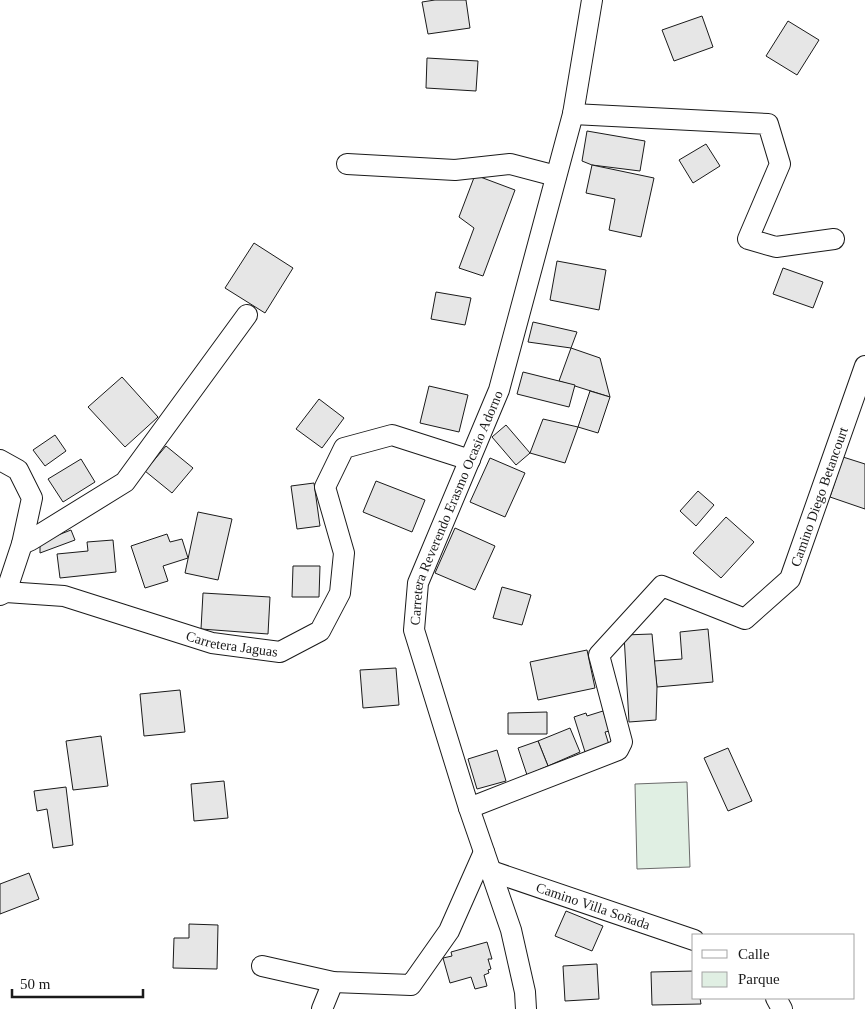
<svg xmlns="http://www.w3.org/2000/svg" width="865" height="1009" font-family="Georgia,serif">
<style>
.green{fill:#e0efe3;stroke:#6a6a6a}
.building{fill:#e6e6e6;stroke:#1a1a1a}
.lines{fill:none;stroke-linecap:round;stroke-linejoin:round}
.minor-casing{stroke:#1a1a1a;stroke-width:22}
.minor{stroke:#fff;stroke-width:20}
.labels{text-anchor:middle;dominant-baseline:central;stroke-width:4;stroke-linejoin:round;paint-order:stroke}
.street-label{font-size:14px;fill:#1a1a1a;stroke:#fff}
</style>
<rect width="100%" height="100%" fill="#fff"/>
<polygon class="green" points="687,782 690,867 637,869 635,784"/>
<g class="building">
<polygon points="435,0 466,0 470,28 428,34 422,2"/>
<polygon points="702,16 713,47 674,61 662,30"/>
<polygon points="788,21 819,40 797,75 766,56"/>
<polygon points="427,58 478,61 476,91 426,88"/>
<polygon points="587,131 645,141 640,171 592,165 582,161"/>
<polygon points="706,144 720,166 693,183 679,160"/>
<polygon points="592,165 654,178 641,237 609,230 615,199 586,193"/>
<polygon points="475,175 515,190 483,276 459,268 474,228 459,217"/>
<polygon points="254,243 293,268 265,313 225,288"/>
<polygon points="557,261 606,270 599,310 550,300"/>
<polygon points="783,268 823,282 813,308 773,294"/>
<polygon points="436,292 471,298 465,325 431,319"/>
<polygon points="533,322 577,332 571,348 528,342"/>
<polygon points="571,348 600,358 610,397 559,381"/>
<polygon points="523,372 575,385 569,407 517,394"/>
<polygon points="122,377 158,417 125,447 88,407"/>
<polygon points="429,386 468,395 459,432 420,423"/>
<polygon points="590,391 610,397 598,433 578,427"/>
<polygon points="319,399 344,418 322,448 296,429"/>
<polygon points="543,419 578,427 565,463 530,453"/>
<polygon points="506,425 530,453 516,465 492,437"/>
<polygon points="55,435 66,451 45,466 33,450"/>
<polygon points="166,446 193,468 172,493 145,471"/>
<polygon points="843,457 865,464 865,509 830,497"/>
<polygon points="490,458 525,473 505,517 470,502"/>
<polygon points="81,459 95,482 63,502 48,479"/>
<polygon points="376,481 425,500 412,532 363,512"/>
<polygon points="314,483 320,526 297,529 291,486"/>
<polygon points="698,491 714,505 696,526 680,511"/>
<polygon points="198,512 232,519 218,580 185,573"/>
<polygon points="726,517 754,542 721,578 693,553"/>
<polygon points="455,528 495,546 475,590 435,573"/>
<polygon points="71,530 75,540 40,553 40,542"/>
<polygon points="167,534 170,542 182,539 188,558 163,566 168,581 145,588 131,546"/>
<polygon points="113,540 116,572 60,578 57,554 88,551 87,542"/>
<polygon points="293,566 320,566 319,597 292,597"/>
<polygon points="502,587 531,595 522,625 493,618"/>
<polygon points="203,593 270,597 268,634 201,629"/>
<polygon points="708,629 713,682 657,687 654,661 682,659 680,632"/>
<polygon points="652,634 657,687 656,720 629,722 624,635"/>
<polygon points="587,650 595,688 538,700 530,662"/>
<polygon points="396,668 399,705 363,708 360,670"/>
<polygon points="180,690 185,732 144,736 140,694"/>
<polygon points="603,711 610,731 605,732 610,748 586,755 574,717 586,713 587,716"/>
<polygon points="547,712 547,734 508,734 508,713"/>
<polygon points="570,728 580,752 548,766 538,741"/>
<polygon points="101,736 108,786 73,790 66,741"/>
<polygon points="538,741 548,766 527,775 518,748"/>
<polygon points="728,748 752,801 728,811 704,758"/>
<polygon points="497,750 506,781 477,789 468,759"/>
<polygon points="224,781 228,818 194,821 191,784"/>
<polygon points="66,787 73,845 53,848 47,809 37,811 34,791"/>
<polygon points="29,873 39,899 0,914 0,884"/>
<polygon points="566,911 603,926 592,951 555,936"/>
<polygon points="189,924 218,925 217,969 173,968 174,938 189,938"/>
<polygon points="487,942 492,959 488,959 491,969 488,970 489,973 484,975 487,986 475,989 471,977 450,983 443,958 452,956 451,952"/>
<polygon points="597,964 599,999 565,1001 563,966"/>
<polygon points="694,971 694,998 700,998 701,1004 652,1005 651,972"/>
</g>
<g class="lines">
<g class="minor-casing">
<g id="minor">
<polyline points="573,114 768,124 780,164 748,239 776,247 834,239"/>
<polyline points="347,164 455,170 510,164 556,176"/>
<polyline points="0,460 18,470 32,498 22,544 6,592"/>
<polyline points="22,544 31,540 125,482 247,315"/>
<path id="s1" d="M0,595l6,-3 58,4 148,47 68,9 40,-21 20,-38 4,-40 -19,-66 19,-39 48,-13 78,25"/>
<path id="s2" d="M469,808l149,-58 4,-8 -23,-87 63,-69 83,33 45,-40 75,-213"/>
<path id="s3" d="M491,871l203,69"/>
<polyline points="262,966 333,982 411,985 449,931 484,852"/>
<polyline points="776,998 782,1009"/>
<polyline points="322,1009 333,982"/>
<path id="s4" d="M526,1009l-1,-17 -14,-62 -42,-122 -55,-178 4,-47 81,-193 74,-276 19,-114"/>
</g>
</g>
<use href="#minor" class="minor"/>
</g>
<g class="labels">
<g class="street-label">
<text stroke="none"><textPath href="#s2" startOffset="589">Camino Diego Betancourt</textPath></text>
<text stroke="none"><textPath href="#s4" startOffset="526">Carretera Reverendo Erasmo Ocasio Adorno</textPath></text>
<text stroke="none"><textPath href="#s1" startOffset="240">Carretera Jaguas</textPath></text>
<text stroke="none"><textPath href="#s3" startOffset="108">Camino Villa Soñada</textPath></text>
</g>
</g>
<rect x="692" y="934" width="162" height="65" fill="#ffffff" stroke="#a3a3a3"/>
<rect x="702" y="950" width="25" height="8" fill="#ffffff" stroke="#a3a3a3"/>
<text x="738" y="959" font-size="15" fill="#1a1a1a">Calle</text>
<rect x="702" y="972" width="25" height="15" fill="#e0efe3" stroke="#a3a3a3"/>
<text x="738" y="984" font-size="15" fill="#1a1a1a">Parque</text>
<path d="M12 989v8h131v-8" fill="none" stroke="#1a1a1a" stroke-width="2.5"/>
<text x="20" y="989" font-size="15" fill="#1a1a1a" stroke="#ffffff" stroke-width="4" paint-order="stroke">50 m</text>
</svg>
